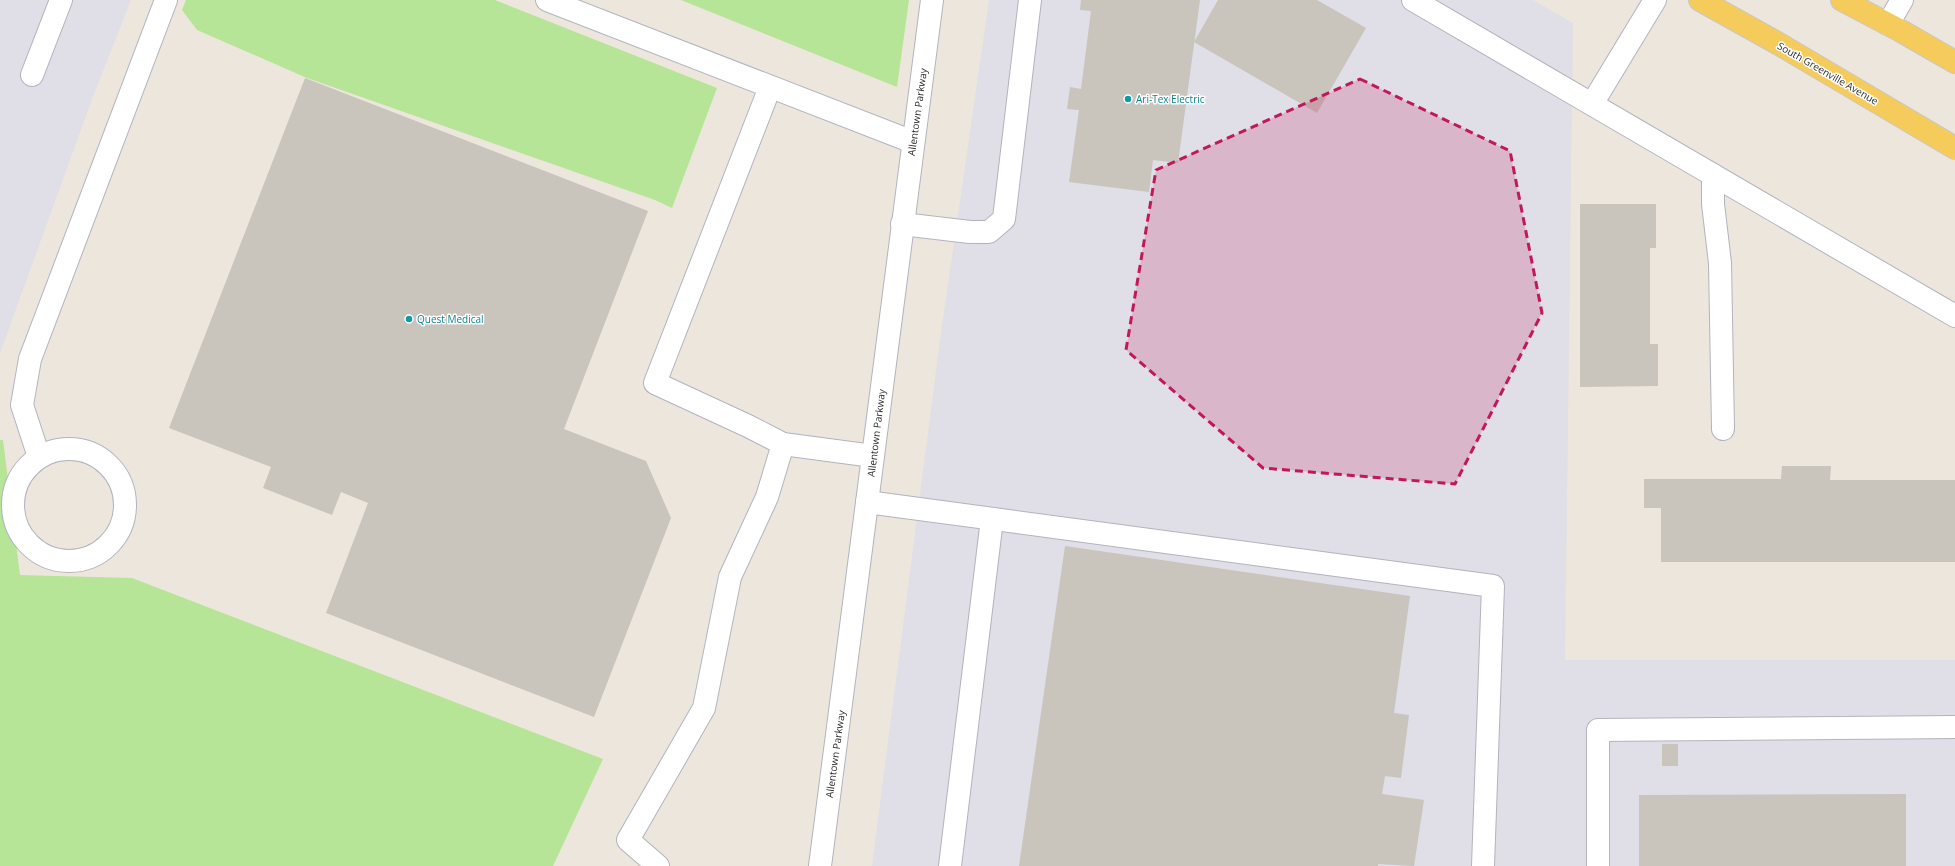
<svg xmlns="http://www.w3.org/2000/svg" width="1955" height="866" font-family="'Open Sans',sans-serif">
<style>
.industrial{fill:#e0dee6}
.green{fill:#b6e598}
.building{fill:#c9c4bc}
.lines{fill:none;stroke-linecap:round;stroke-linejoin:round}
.minor-casing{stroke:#b1b4bf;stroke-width:24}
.major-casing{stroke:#c8c8c8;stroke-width:24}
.minor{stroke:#fff;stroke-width:22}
.major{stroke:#f5cb5b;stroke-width:22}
.marked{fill:#c2185b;fill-opacity:0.2;stroke:#c2185b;stroke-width:3;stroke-dasharray:8 5;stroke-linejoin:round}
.culture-dot{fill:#0f9aa8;stroke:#fff;stroke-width:1.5}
.labels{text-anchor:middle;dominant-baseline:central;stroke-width:3;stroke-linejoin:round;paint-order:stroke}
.street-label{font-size:10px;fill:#2b2b2b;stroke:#fff}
.culture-label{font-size:10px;fill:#0d838f;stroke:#fff;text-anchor:start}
</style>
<rect width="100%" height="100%" fill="#ede6dd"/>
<g class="industrial">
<polygon points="0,0 131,0 92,99 0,353"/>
<polygon points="989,0 1533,0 1573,23 1565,660 1955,660 1955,866 872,866 940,340"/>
</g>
<g class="green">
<polygon points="186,0 495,0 717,88 672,208 655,200 307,78 197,30 182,10"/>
<polygon points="681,0 909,0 897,87"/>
<polygon points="0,440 3,440 20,575 132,578 603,759 553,866 0,866"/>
</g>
<g class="building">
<polygon points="1081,0 1200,0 1178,163 1153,160 1149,192 1069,182 1079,110 1067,109 1070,87 1081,89 1091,11 1080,10"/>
<polygon points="1218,0 1317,0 1366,28 1317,113 1194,42"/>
<polygon points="305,78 648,211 564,429 646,461 671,518 594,717 326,613 368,503 341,492 332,515 263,488 271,467 169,428"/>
<polygon points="1580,204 1656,204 1656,248 1650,248 1650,344 1658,344 1658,386 1580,387"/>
<polygon points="1782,466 1831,466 1830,480 1955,480 1955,562 1661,562 1661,508 1644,508 1644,479 1781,479"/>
<polygon points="1065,546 1410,596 1394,713 1409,715 1401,778 1385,776 1382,794 1424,800 1414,866 1378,864 1378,866 1019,866"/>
<rect x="1662" y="744" width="16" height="22"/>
<polygon points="1906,794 1906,866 1639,866 1639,795"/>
</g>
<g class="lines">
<g class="minor-casing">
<g id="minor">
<polyline points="547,0 913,142"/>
<polyline points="1413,0 1955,316"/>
<polyline points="1888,24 1902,0"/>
<polyline points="32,75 61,0"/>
<polyline points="770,87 655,383 748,426 783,444 873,456"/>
<polyline points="1592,104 1655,0"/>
<polyline points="1713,175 1713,204 1720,263 1723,429"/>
<polyline points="902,224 970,232 989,232 1004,219 1030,0"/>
<circle cx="69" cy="505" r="56"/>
<polyline points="39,457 22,405 30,359 166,0"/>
<polyline points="867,502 1493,586 1483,866"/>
<polyline points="658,866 628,840 704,708 730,577 767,497 783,444"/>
<polyline points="820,866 932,0"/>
<polyline points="950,866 992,519"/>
<polyline points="1598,866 1598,730 1955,727"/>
</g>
</g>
<g class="major-casing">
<g id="major">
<polyline points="1700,0 1779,44 1955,148"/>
<polyline points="1842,0 1901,31 1955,62"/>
</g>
</g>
<use href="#minor" class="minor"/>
<use href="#major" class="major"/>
</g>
<path class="marked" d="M1360,79l150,72 32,162 -87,171 -192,-16 -137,-118 30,-180z"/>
<g class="culture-dot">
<circle cx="1128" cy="99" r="4"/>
<circle cx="409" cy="319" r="4"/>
</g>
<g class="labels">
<g class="street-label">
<text transform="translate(1828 73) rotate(30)">South Greenville Avenue</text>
<text transform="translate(917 112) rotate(-82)">Allentown Parkway</text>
<text transform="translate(876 433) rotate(-83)">Allentown Parkway</text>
<text transform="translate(835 754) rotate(-82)">Allentown Parkway</text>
</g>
<g class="culture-label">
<text x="1136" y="99">Ari-Tex Electric</text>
<text x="417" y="319">Quest Medical</text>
</g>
</g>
</svg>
